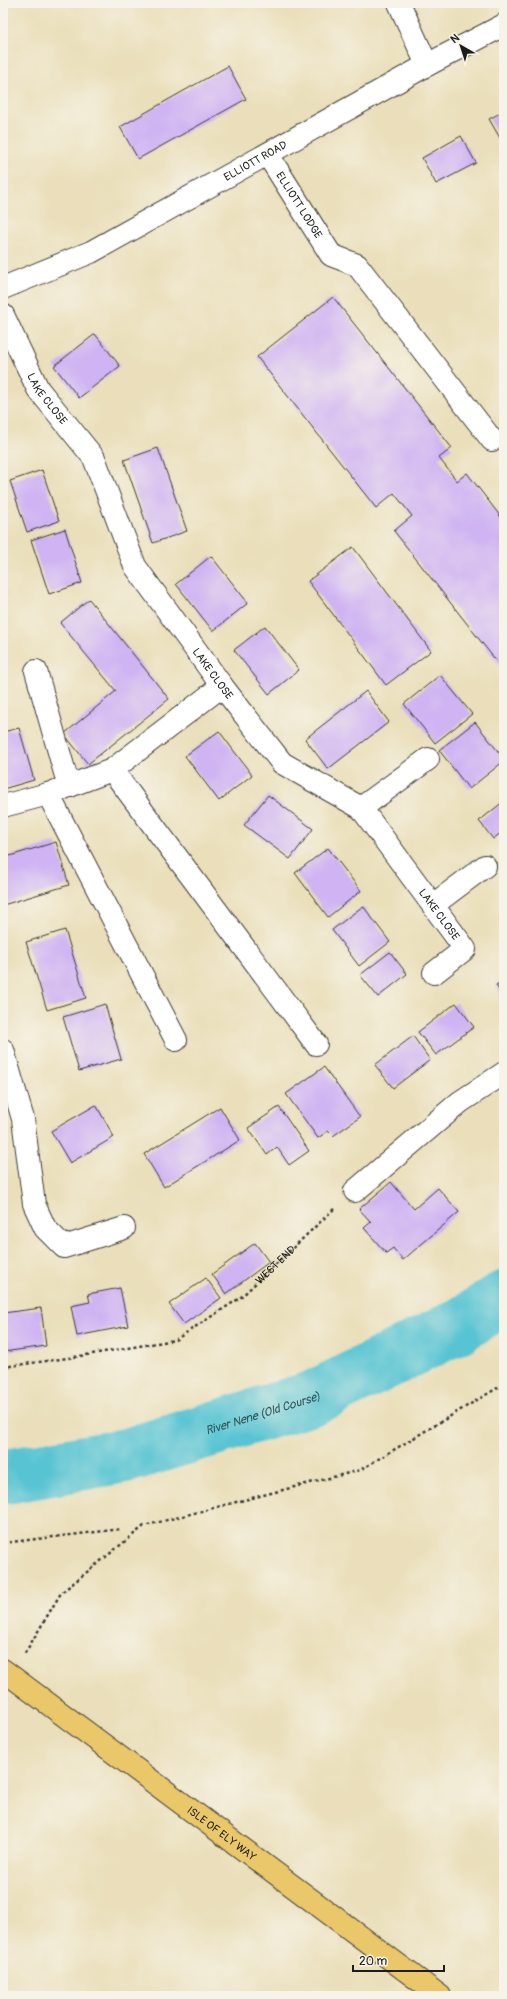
<svg xmlns="http://www.w3.org/2000/svg" width="507" height="1999" font-family="Pangolin,sans-serif">
<style>
.lines{fill:none;stroke-linecap:round;stroke-linejoin:round}
.river{stroke:#59c4d3;stroke-width:55}
.building{fill:#cfb3f3}
.minor-casing{stroke:#3b3934;stroke-width:24}
.highway-casing{stroke:#3b3934;stroke-width:24}
.path{stroke:#3b3934;stroke-width:2.5;stroke-dasharray:3 3;stroke-linecap:butt}
.minor{stroke:#fff;stroke-width:22}
.highway{stroke:#eac769;stroke-width:22}
.labels{text-anchor:middle;dominant-baseline:central;stroke-width:4;stroke-linejoin:round;paint-order:stroke}
.street-label{font-size:11px;fill:#1c1c1c;stroke:#f7f3e8}
.water-label{font-size:12px;font-style:italic;fill:#31575c;stroke:#f7f3e8}
</style>
<rect width="100%" height="100%" fill="#f7f3e8"/>
<filter id="ink" filterUnits="userSpaceOnUse"><feTurbulence type="fractalNoise" baseFrequency=".025" numOctaves="2"/><feDisplacementMap in="SourceGraphic" scale="8" xChannelSelector="R" yChannelSelector="G"/><feConvolveMatrix kernelMatrix="1 2 1 2 8 2 1 2 1" color-interpolation-filters="sRGB"/></filter>
<filter id="wash" filterUnits="userSpaceOnUse"><feTurbulence type="fractalNoise" baseFrequency=".012" numOctaves="4" result="noise"/><feDisplacementMap in="SourceGraphic" scale="16" xChannelSelector="R" yChannelSelector="G"/><feGaussianBlur stdDeviation="0.9" result="paint"/><feColorMatrix in="noise" values="0 0 0 0 0 0 0 0 0 0 0 0 0 0 0 0 0 1.4 0 .05"/><feComposite in="paint" operator="in"/></filter>
<g filter="url(#wash)">
<rect width="100%" height="100%" fill="#eadfba"/>
<g class="lines">
<path class="river" id="s1" d="M3,1477l125,-22 185,-57 146,-72 45,-28"/>
</g>
<g id="blocks">
<g class="building">
<polygon points="228,66 246,99 138,159 120,127"/>
<polygon points="504,111 504,145 489,119"/>
<polygon points="461,136 476,163 436,184 422,158"/>
<polygon points="333,297 452,448 439,458 457,481 467,473 504,521 504,665 501,667 394,531 412,516 394,493 376,508 257,357"/>
<polygon points="95,334 120,366 79,398 54,366"/>
<polygon points="158,448 187,531 153,543 124,460"/>
<polygon points="42,470 59,521 27,532 10,481"/>
<polygon points="65,529 82,583 49,594 31,540"/>
<polygon points="353,547 431,651 386,685 308,581"/>
<polygon points="211,556 248,603 213,631 176,584"/>
<polygon points="89,599 169,699 88,764 64,734 116,691 60,623"/>
<polygon points="265,626 299,670 269,694 234,650"/>
<polygon points="440,675 472,714 435,743 404,704"/>
<polygon points="366,691 389,722 328,769 305,739"/>
<polygon points="475,722 504,759 504,761 469,789 439,750"/>
<polygon points="19,728 34,780 3,789 3,732"/>
<polygon points="219,731 252,775 219,801 185,756"/>
<polygon points="268,795 313,829 290,859 244,825"/>
<polygon points="504,801 504,835 502,832 493,839 479,821"/>
<polygon points="56,842 69,885 3,905 3,858"/>
<polygon points="328,848 361,891 328,917 295,873"/>
<polygon points="363,906 390,942 359,966 332,930"/>
<polygon points="65,930 86,998 47,1010 26,942"/>
<polygon points="390,952 407,974 378,997 360,975"/>
<polygon points="504,980 504,999 496,985"/>
<polygon points="456,1003 474,1027 436,1055 418,1032"/>
<polygon points="105,1004 121,1059 79,1071 63,1017"/>
<polygon points="413,1036 430,1060 393,1088 375,1065"/>
<polygon points="324,1067 360,1117 333,1136 328,1131 318,1138 286,1094"/>
<polygon points="96,1105 114,1137 70,1163 51,1131"/>
<polygon points="220,1107 240,1140 164,1187 144,1154"/>
<polygon points="279,1107 309,1151 289,1165 277,1147 267,1155 248,1128"/>
<polygon points="391,1182 414,1209 438,1188 459,1212 403,1260 393,1248 386,1253 364,1228 371,1222 359,1209"/>
<polygon points="255,1243 269,1262 226,1294 212,1274"/>
<polygon points="206,1278 221,1298 184,1324 169,1304"/>
<polygon points="120,1288 128,1326 77,1336 71,1306 90,1302 88,1294"/>
<polygon points="41,1308 46,1346 3,1352 3,1313"/>
</g>
</g>
</g>
<g filter="url(#ink)">
<use href="#blocks" fill-opacity="0" stroke="#3b3934" stroke-width="1"/>
<g class="lines">
<g class="minor-casing">
<g id="minor">
<polyline points="399,3 427,65"/>
<path id="s3" d="M268,155l63,100 26,10 135,175"/>
<path id="s4" d="M3,288l88,-36 336,-187 77,-40"/>
<path id="s5" d="M3,315l35,74 56,69 41,108 87,120 60,77 79,45 104,141 -31,24"/>
<polyline points="36,671 65,773 70,786"/>
<polyline points="112,770 316,1044"/>
<polyline points="48,794 176,1040"/>
<polyline points="3,806 48,794 112,770 222,686"/>
<polyline points="361,808 428,759"/>
<polyline points="433,905 485,866"/>
<polyline points="3,1050 23,1119 34,1204 45,1228 64,1247 124,1228"/>
<polyline points="355,1191 460,1102 504,1073"/>
</g>
</g>
<g class="highway-casing">
<g id="highway">
<path id="s6" d="M3,1670l437,326"/>
</g>
</g>
<g class="path">
<path id="s2" d="M3,1367l65,-9 107,-18 65,-42 95,-90"/>
<polyline points="3,1543 121,1529"/>
<polyline points="25,1653 61,1593 144,1526 360,1470 504,1384"/>
</g>
<use href="#minor" class="minor"/>
<use href="#highway" class="highway"/>
</g>
</g>
<g class="labels">
<g class="street-label">
<text stroke="none"><textPath href="#s4" startOffset="283">ELLIOTT ROAD</textPath></text>
<text stroke="none"><textPath href="#s3" startOffset="59">ELLIOTT LODGE</textPath></text>
<text stroke="none"><textPath href="#s5" startOffset="95">LAKE CLOSE</textPath></text>
<text stroke="none"><textPath href="#s5" startOffset="419">LAKE CLOSE</textPath></text>
<text stroke="none"><textPath href="#s5" startOffset="755">LAKE CLOSE</textPath></text>
<text stroke="none"><textPath href="#s2" startOffset="300">WEST END</textPath></text>
<text stroke="none"><textPath href="#s6" startOffset="273">ISLE OF ELY WAY</textPath></text>
</g>
<g class="water-label">
<text stroke="none"><textPath href="#s1" startOffset="268">River Nene (Old Course)</textPath></text>
</g>
</g>
<rect width="507" height="1999" fill="none" stroke="#f7f3e8" stroke-width="16"/>
<g transform="translate(461 46) rotate(321)" stroke="#f7f3e8" stroke-width="3" paint-order="stroke">
<path d="M0-3L7 15L0 10L-7 15Z" fill="#1c1c1c"/>
<text y="-6" font-size="11" font-weight="bold" text-anchor="middle" fill="#1c1c1c">N</text>
</g>
<path d="M353 1965v6h91v-6" fill="none" stroke="#1c1c1c" stroke-width="2"/>
<text x="359" y="1965" font-size="12" fill="#1c1c1c" stroke="#f7f3e8" stroke-width="3" paint-order="stroke">20 m</text>
</svg>
